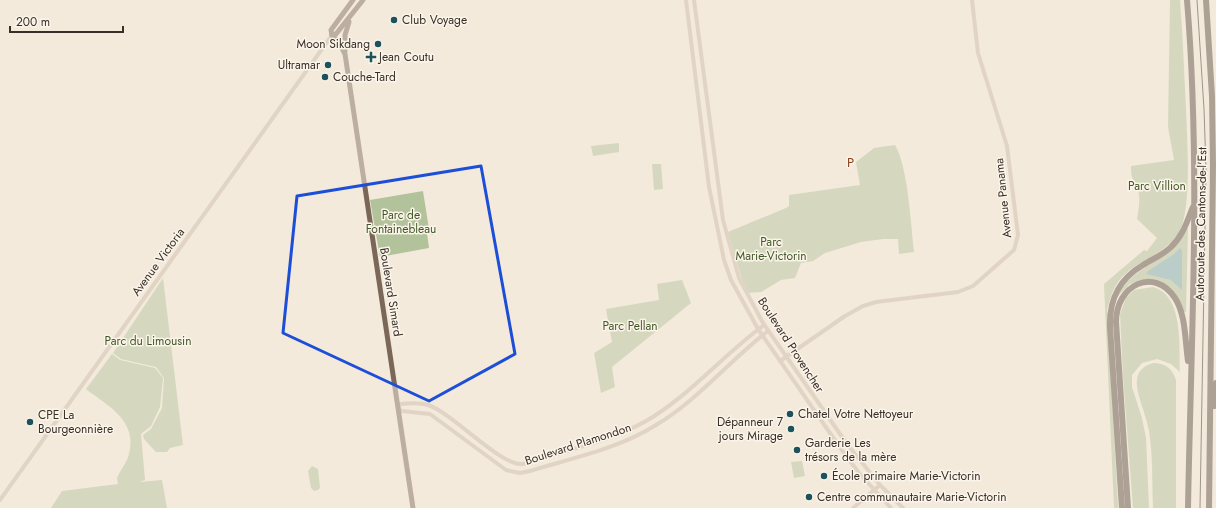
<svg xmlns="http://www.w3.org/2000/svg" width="1216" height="508" font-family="Jost,sans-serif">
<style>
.green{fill:#b2c39b}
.water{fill:#79abb2}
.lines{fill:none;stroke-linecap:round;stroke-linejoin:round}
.minor{stroke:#ccbba7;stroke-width:4}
.major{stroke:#7b6758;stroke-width:5}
.highway{stroke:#5a493f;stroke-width:6}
.tram{stroke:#382f28;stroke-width:1}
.marked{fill:none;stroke:#1d4ed8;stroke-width:3;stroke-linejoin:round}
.poi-dot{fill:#1b525c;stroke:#fbf4e9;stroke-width:1.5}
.labels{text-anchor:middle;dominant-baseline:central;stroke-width:3;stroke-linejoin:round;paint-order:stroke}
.poi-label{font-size:12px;fill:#382f28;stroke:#fbf4e9;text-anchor:start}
.park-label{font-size:12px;fill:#43582a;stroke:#fbf4e9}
.street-label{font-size:12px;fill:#382f28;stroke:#fbf4e9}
.neighbourhood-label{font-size:13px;letter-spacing:1px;fill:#8b411d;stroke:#fbf4e9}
</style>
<rect width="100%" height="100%" fill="#f3eadc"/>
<g class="green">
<path d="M1170,0h10c3,36 4,73 6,109 1,29 6,97 -6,121 -14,28 -51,30 -65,57 -4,7 -6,16 -8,23l11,196v2h-4l-10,-224 40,-34 3,1 10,-13 -20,-19c2,-11 4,-22 0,-33 -4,-10 -6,-5 -6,-20l43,-6 -6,-33z"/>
<polygon points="619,143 619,152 593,156 591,146"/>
<path d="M895,145c13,21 16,81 19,107l-15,2 -1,-15h-15l-22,3 -36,11 -12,8 -12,2 -6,15 -14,2 -20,12 -15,1 -18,-61 58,-24 3,-2v-11l71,-10 -4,-23 18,-14z"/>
<polygon points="652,164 661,164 663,189 654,190"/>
<polygon points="423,191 429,229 435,232 433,235 427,233 429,248 380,257 370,200"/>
<path d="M1186,229h2l-2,83h-3l-7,-17 -33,-15 -13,4 -12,12h-2c8,-16 23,-24 37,-34 12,-9 23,-22 33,-33z"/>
<polygon points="163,278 183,445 170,448 167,452 156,452 144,439 143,435 151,429 162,408 164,378 156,367 121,359 113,353"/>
<polygon points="682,280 691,303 612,367 615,387 601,393 594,353 612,342 606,309 659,300 657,284"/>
<path d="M1153,287c31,8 26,61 27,85l-9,-8 -14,-5 -15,4 -10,12v12l10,31 4,20 3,70h-16l-10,-131 -3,-63 6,-16 8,-8z"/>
<path d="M112,354l8,6 35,8 8,10 -3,29 -9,19 -10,8 4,46 -6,2 23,-2 5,28h-116l11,-17 56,-7 -1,-6c3,-8 10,-15 12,-24 9,-33 -21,-48 -43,-65z"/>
<path d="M1153,363c12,0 19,5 23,17v128h-23c-1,-26 0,-52 -4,-77 -2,-14 -14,-40 -12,-51 1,-10 7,-14 16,-17z"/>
<polygon points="802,461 805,476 794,478 791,462"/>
<polygon points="312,466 318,469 320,488 318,490 314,491 311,488 308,471"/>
</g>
<polygon class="water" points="1180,248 1182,251 1182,290 1171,280 1146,274 1148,271 1174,254"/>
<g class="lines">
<g class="minor">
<polyline points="686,0 709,187 724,260 731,280 758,329 841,449 859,473 891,508"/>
<polyline points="694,0 723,220 739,278 763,323 847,444 880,485 903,508"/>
<path d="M764,325c-40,29 -76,72 -118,96 -35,20 -84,31 -123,43 -22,3 -70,-51 -95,-59 -9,-3 -19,-2 -28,-1l-2,4 4,3 28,3 76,56 14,3 10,-2c42,-13 88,-22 126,-46 42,-25 74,-65 112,-94"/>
<polyline points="780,361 845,316 863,306 876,302 958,292 973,286 1014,250 1018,235 1007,146 978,53 972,0"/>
<polyline points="0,500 332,35"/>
<polyline points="853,508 880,485"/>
</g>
<g class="major">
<polyline points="332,35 338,41 345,54 413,508"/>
<polyline points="332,35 336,34 363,0"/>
<polyline points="332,35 331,30 353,0"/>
<polyline points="345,51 345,35 349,22"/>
</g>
<g class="highway">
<path d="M1187,0c14,169 4,339 1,508"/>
<polyline points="1206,0 1212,96 1213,165 1209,508"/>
<polyline points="1214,406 1216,383"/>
<path d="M1122,508l-12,-181c-1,-28 9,-48 33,-62 9,-6 20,-10 28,-18 12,-11 16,-26 22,-40"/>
<path d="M1128,508l-12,-186c0,-37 38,-56 59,-24 11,17 10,43 13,63"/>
</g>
<polyline class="tram" points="1197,0 1204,109 1206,169 1200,508"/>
</g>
<path d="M0 0H1216V508H0ZM481,166l34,188 -86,47 -146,-68 14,-137z" fill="#f3eadc" fill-opacity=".55" fill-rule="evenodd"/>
<path class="marked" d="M481,166l34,188 -86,47 -146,-68 14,-137z"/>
<g class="poi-dot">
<circle cx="394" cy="20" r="4"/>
<circle cx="378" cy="44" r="4"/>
<path d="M369 51h4v4h4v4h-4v4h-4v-4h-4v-4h4z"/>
<circle cx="328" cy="65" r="4"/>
<circle cx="325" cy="77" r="4"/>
<circle cx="790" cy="414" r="4"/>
<circle cx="30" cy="422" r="4"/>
<circle cx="791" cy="429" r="4"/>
<circle cx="797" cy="450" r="4"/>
<circle cx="824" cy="476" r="4"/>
<circle cx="809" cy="497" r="4"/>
</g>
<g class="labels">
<g class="poi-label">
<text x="402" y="20">Club Voyage</text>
<text x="370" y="44" text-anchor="end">Moon Sikdang</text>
<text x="379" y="57">Jean Coutu</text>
<text x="320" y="65" text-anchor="end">Ultramar</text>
<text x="333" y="77">Couche-Tard</text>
<text x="798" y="414">Chatel Votre Nettoyeur</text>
<text x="38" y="415">CPE La<tspan x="38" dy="14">Bourgeonnière</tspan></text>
<text x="783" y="422" text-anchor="end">Dépanneur 7<tspan x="783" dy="14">jours Mirage</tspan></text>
<text x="805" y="443">Garderie Les<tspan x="805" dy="14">trésors de la mère</tspan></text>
<text x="832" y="476">École primaire Marie-Victorin</text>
<text x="817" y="497">Centre communautaire Marie-Victorin</text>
</g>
<g class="park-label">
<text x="1157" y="186">Parc Villion</text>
<text x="401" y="215">Parc de<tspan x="401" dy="14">Fontainebleau</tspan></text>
<text x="771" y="242">Parc<tspan x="771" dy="14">Marie-Victorin</tspan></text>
<text x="630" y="326">Parc Pellan</text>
<text x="148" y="341">Parc du Limousin</text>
</g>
<g class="street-label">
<text transform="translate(1003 198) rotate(-96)">Avenue Panama</text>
<text transform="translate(1201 224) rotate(-89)">Autoroute des Cantons-de-l'Est</text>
<text transform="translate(158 262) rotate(-54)">Avenue Victoria</text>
<text transform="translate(391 292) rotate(81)">Boulevard Simard</text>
<text transform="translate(791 345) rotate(57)">Boulevard Provencher</text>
<text transform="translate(578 444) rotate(-18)">Boulevard Plamondon</text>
</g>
<g class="neighbourhood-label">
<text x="851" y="162">P</text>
</g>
</g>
<path d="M10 26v6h113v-6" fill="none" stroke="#382f28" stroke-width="2"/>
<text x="16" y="26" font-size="12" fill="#382f28" stroke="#fbf4e9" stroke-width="3" paint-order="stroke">200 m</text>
</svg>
